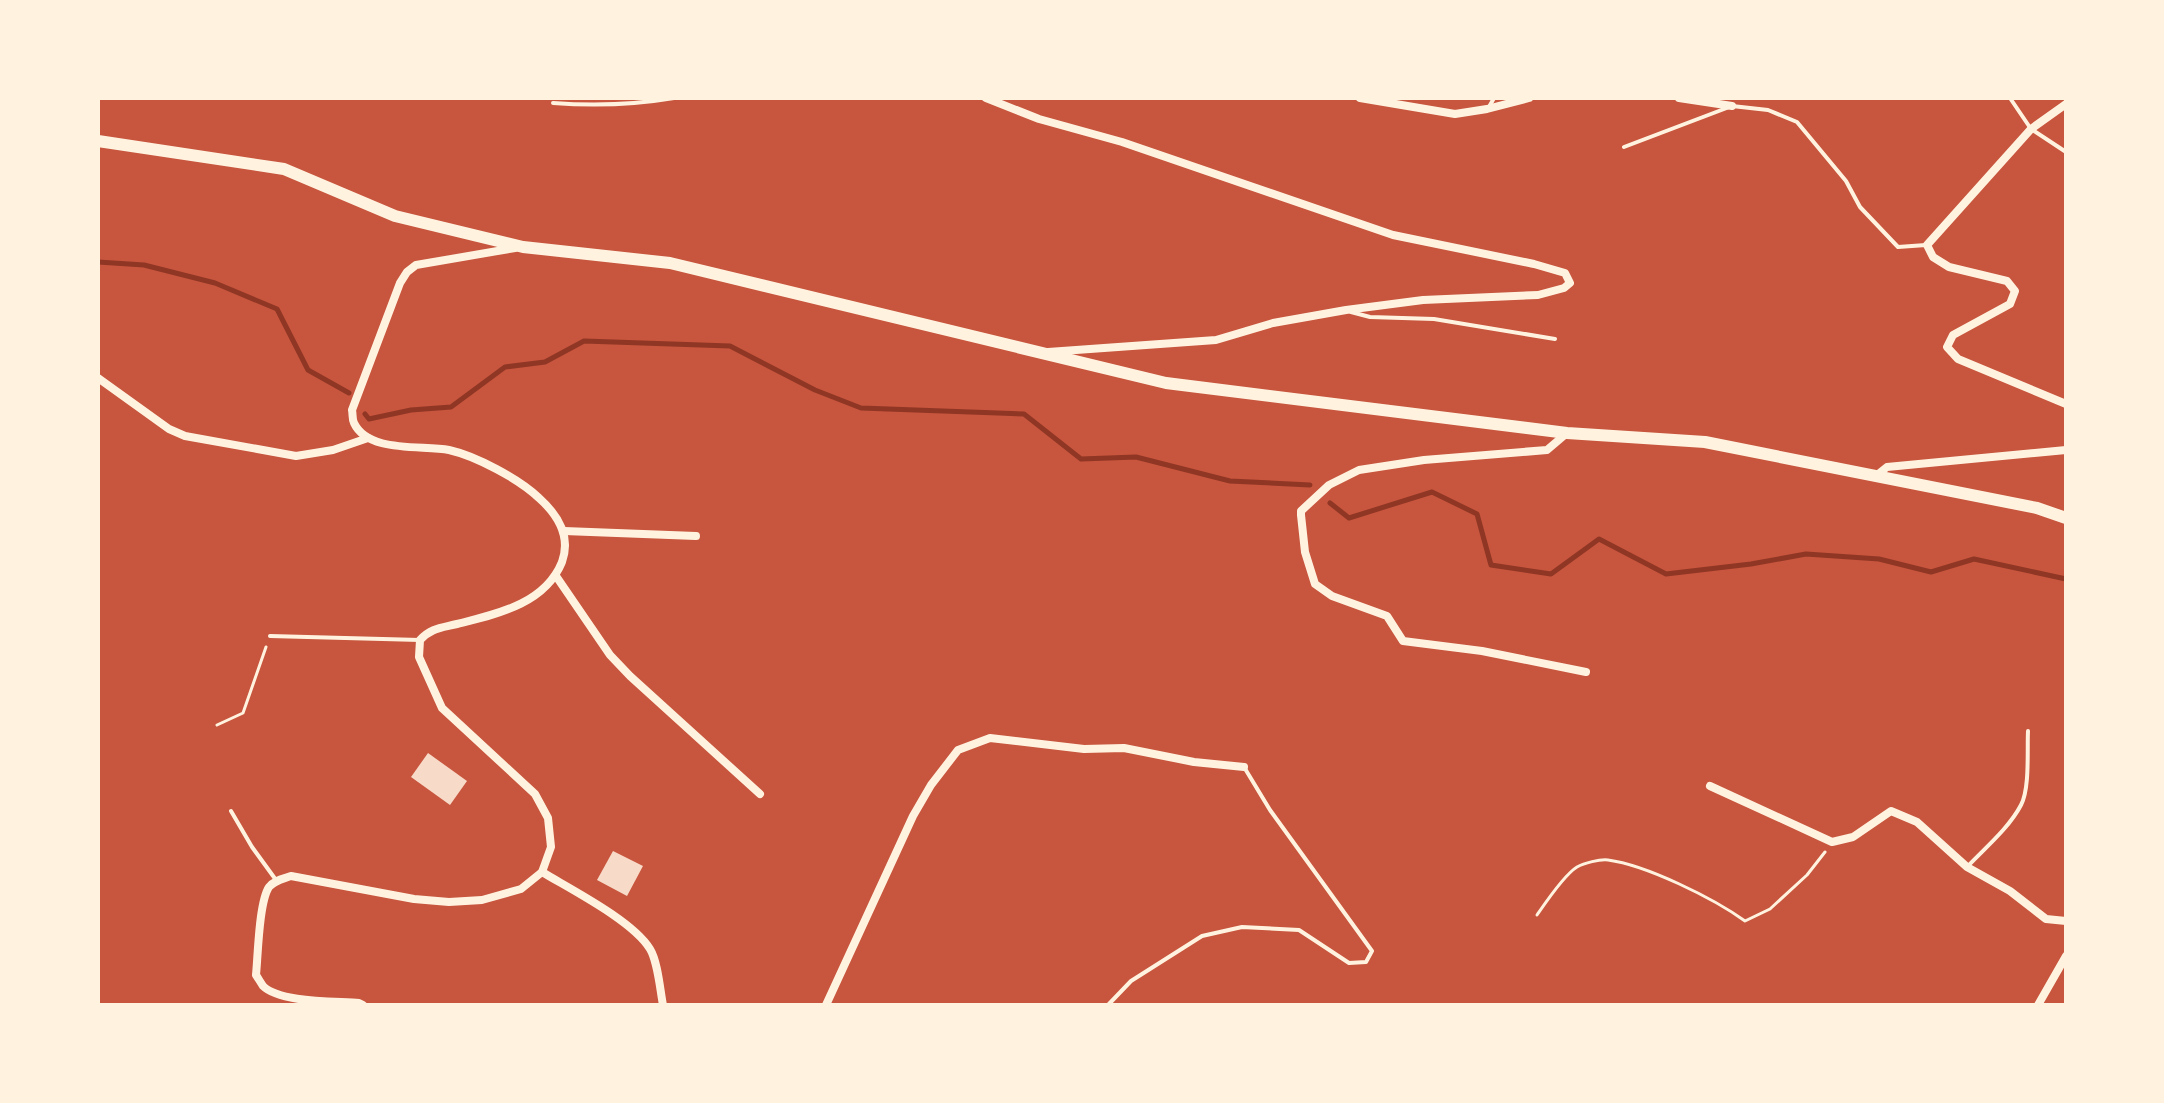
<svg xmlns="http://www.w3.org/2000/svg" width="2164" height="1103" font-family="'Space Grotesk',sans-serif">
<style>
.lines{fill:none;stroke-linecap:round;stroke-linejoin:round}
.stream{stroke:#8f3625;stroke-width:5}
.building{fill:#f7dbc8}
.path{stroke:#fff3e0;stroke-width:3}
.service{stroke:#fff3e0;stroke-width:4}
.minor{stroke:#fff3e0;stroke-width:8}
.secondary{stroke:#fff3e0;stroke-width:12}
</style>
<rect width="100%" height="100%" fill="#c8553d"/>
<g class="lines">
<g class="stream">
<polyline points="98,262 144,265 215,283 277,309 308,370 349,393"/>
<polyline points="365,414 369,419 411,410 451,407 505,367 545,362 584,341 730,346 815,390 861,408 1024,414 1081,459 1136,457 1230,481 1310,485"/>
<polyline points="1330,503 1349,518 1432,492 1477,514 1491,565 1551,574 1599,539 1666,574 1751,564 1806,554 1879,559 1931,572 1974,559 2066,579"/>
</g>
</g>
<g class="building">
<polygon points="428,753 467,781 450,805 411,777"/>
<polygon points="613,851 643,866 627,896 597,880"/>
</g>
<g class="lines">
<g class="path">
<polyline points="217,725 243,713 266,647"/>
<path d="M1537,915c9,-13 27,-40 40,-48 7,-4 23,-8 31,-7 38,5 105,38 137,61l25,-12 37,-34 18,-23"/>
</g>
<g class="service">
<polyline points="2010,98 2031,129 2066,152"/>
<path d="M553,103c41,3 80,2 121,-5"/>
<polyline points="1489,107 1494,98"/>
<polyline points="1624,147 1732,106 1768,110 1797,122 1846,181 1860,207 1898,247 1926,245"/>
<polyline points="1351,312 1370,317 1434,319 1555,339"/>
<polyline points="270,636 420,640"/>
<polyline points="231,811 252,847 276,880"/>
<path d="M1967,867c18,-19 42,-39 54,-62 9,-17 6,-55 7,-74"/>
<polyline points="1108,1005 1131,981 1202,936 1242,927 1299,930 1349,963 1366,962 1372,951 1270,810 1244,767"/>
</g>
<g class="minor">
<polyline points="986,98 1039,119 1122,142 1393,235 1534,264 1565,273 1570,283 1564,288 1538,295 1423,300 1346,310 1273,323 1216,340 1048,352"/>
<polyline points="1360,98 1455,114 1487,109 1529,98"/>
<polyline points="1679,98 1732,106"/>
<polyline points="2066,104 2031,129 1927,245 1933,257 1949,267 2007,281 2015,291 2010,304 1953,335 1947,347 1958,359 2066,404"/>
<polyline points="98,378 169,429 185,436 296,456 333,450 368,438"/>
<polyline points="1567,433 1547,450 1424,460 1359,470 1329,485 1301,511 1301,515 1305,552 1315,584 1332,596 1387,616 1403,641 1482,651 1586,672"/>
<polyline points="1877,475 1887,467 2066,450"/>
<polyline points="564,531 696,536"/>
<polyline points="556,576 610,655 630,676 760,794"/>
<polyline points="1710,786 1832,842 1853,837 1891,811 1917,822 1967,867 2010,891 2046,919 2066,921"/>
<path d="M542,872c30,18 91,49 108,77 8,13 10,41 13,56"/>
<path d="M363,1005l-4,-2c-23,-2 -79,0 -96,-17 -2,-3 -5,-8 -7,-11 2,-20 3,-73 13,-88 6,-7 14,-8 22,-11l123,23 35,3 33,-2 39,-11 21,-17 9,-25 -3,-29 -13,-24 -93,-86 -23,-51 1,-17c11,-12 21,-12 37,-16 40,-10 88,-20 105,-62 9,-25 -4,-47 -23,-64 -20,-19 -63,-42 -90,-48 -28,-5 -81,3 -95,-27 -2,-4 -1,-8 -2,-13l48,-127 7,-11 9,-7 99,-17"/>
<polyline points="826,1005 913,816 931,785 958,750 990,738 1084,749 1124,748 1194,762 1244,767"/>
<polyline points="2038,1005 2066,956"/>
</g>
<polyline class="secondary" points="98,141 284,169 395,216 523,247 670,263 1166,383 1567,433 1705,442 2037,508 2066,518"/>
</g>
<rect width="2164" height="1103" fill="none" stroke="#fff3e0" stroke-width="200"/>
</svg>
